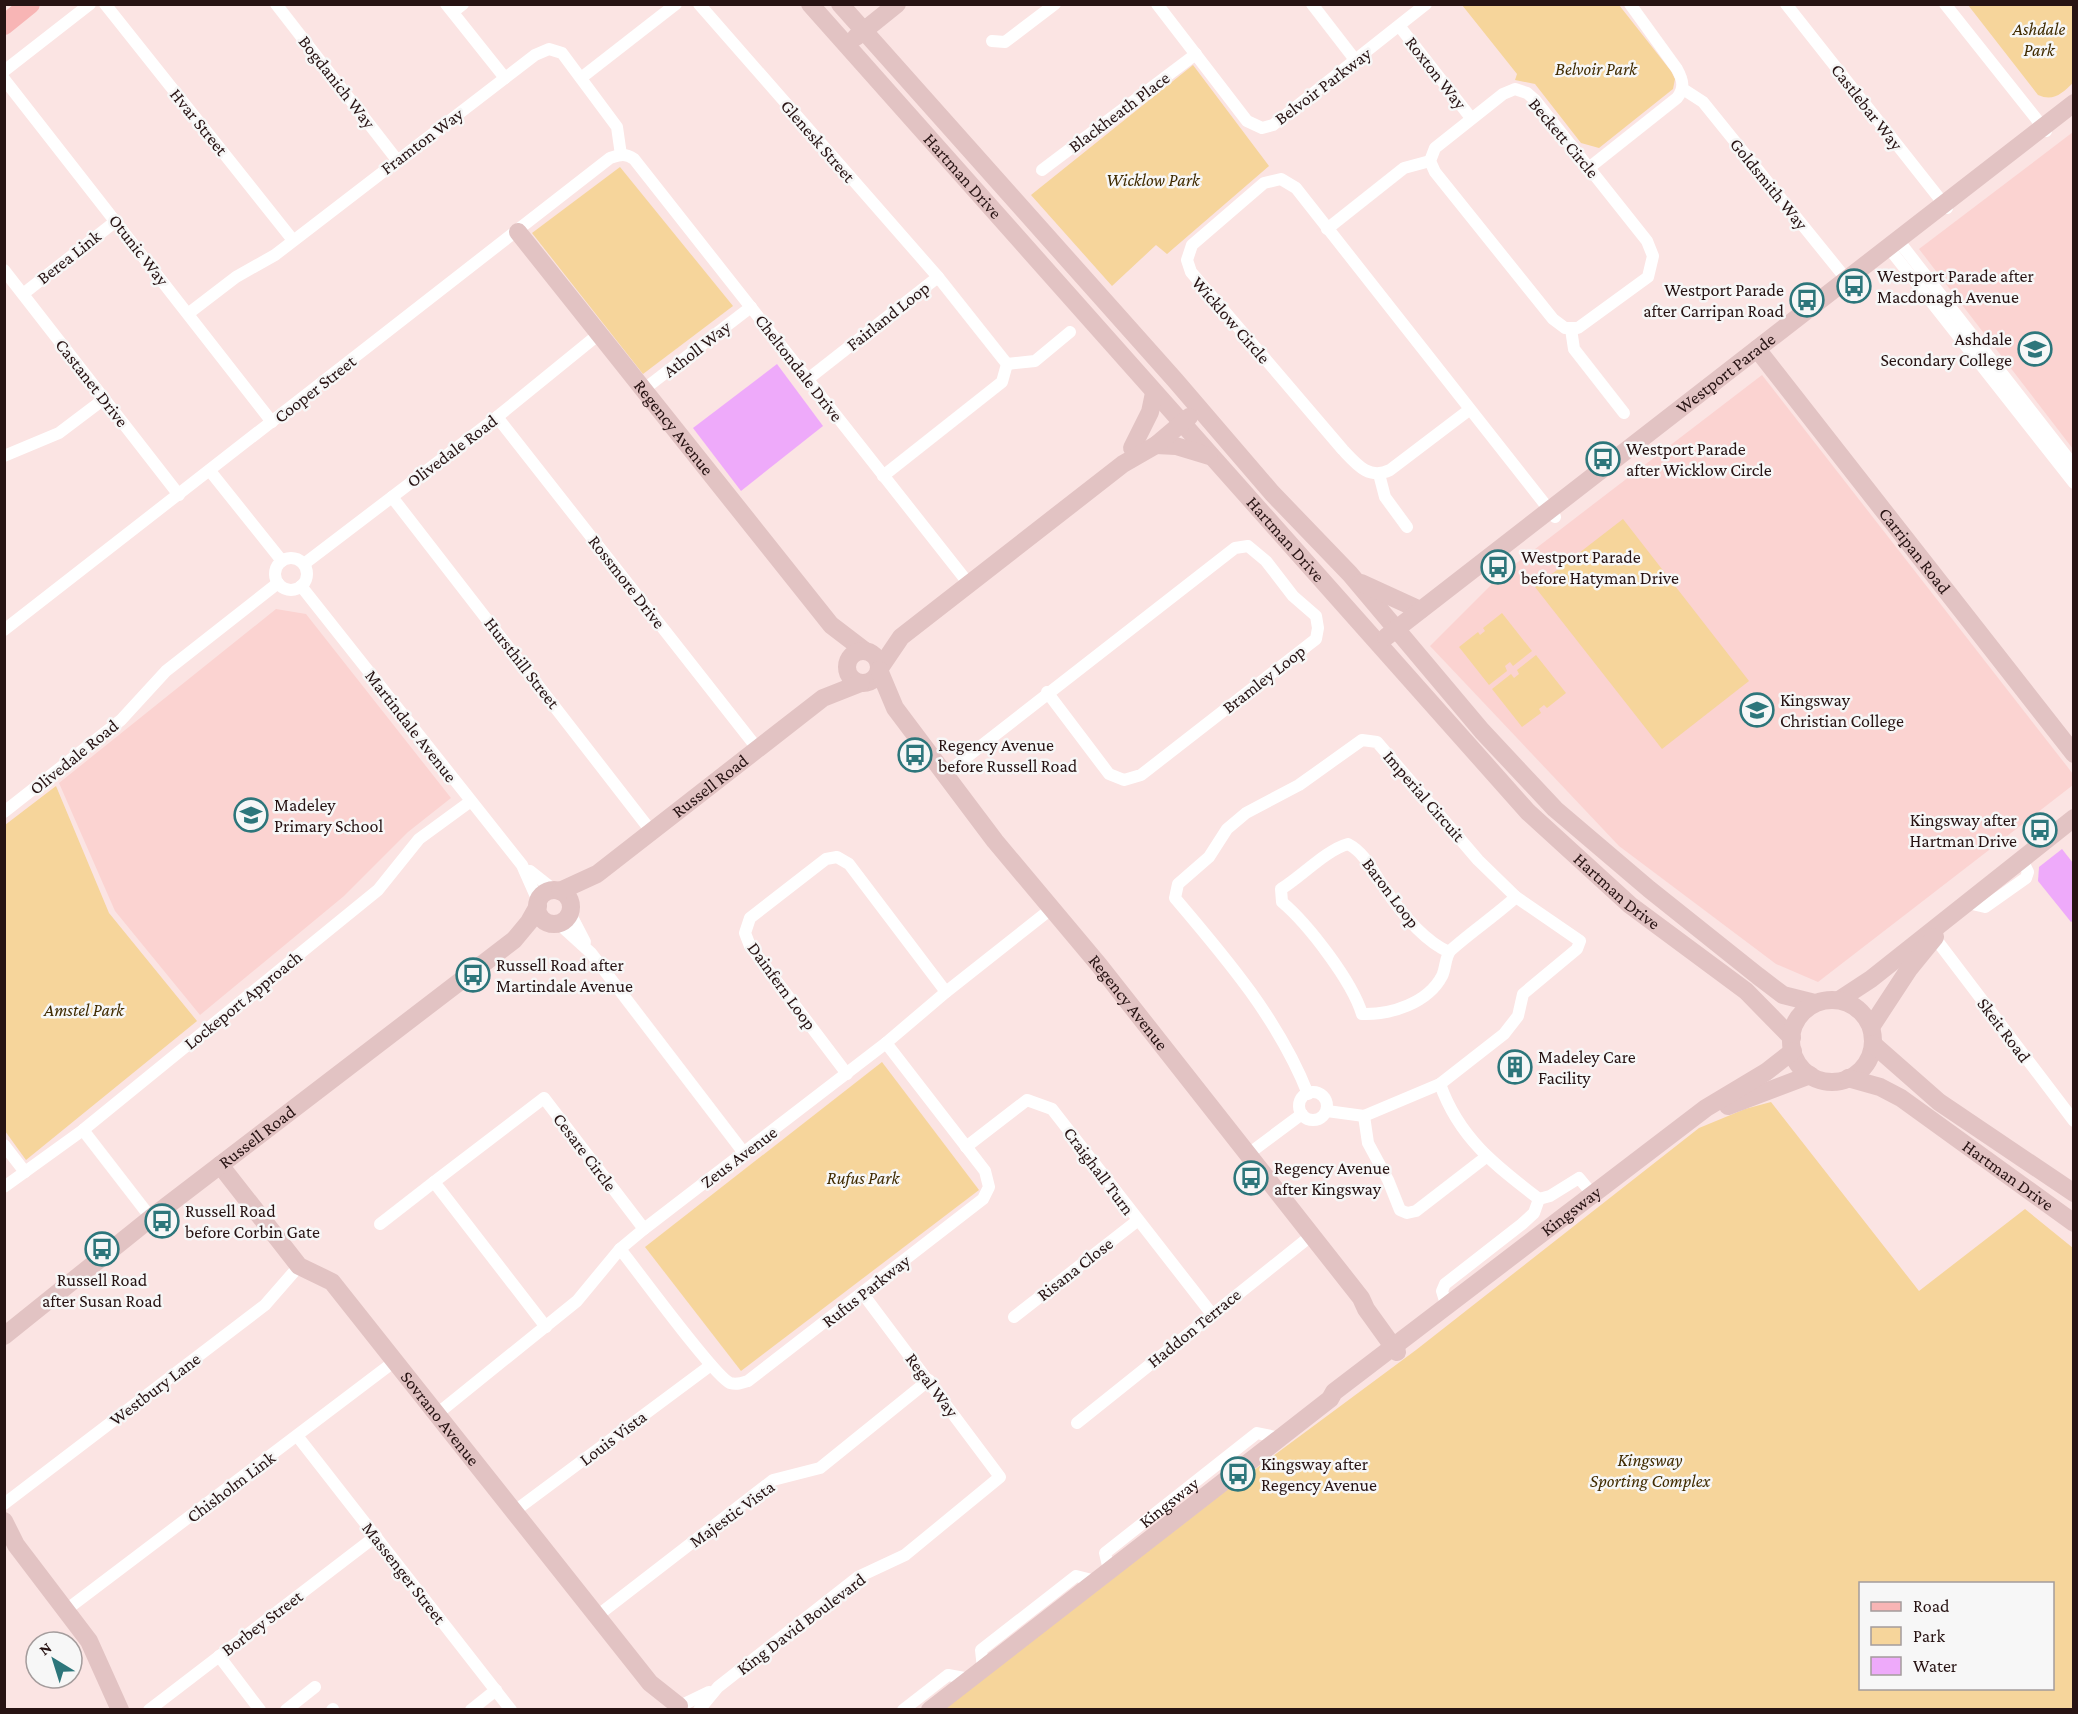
<svg xmlns="http://www.w3.org/2000/svg" width="2078" height="1714" font-family="'Crimson Pro',serif">
<style>
.built{fill:#fbd3d1}
.green{fill:#f6d59b;fill-rule:evenodd}
.water{fill:#eeaafa}
.lines{fill:none;stroke-linecap:round;stroke-linejoin:round}
.street{stroke:#fff;stroke-width:12}
.secondary{stroke:#e2c3c3;stroke-width:18}
.primary{stroke:#f8b5b5;stroke-width:20}
.labels{text-anchor:middle;dominant-baseline:central;stroke-width:5;stroke-linejoin:round;paint-order:stroke}
.park-label{font-size:18px;font-style:italic;fill:#402b00;stroke:#f7f7f7}
.street-label{font-size:18px;fill:#271313;stroke:#f7f7f7}
.poi-label{font-size:18px;fill:#271313;stroke:#f7f7f7;text-anchor:start}
</style>
<rect width="100%" height="100%" fill="#fbe4e3"/>
<g class="built">
<polygon points="2073,132 2073,449 1919,249"/>
<polygon points="1762,375 2073,774 2073,785 1818,982 1776,964 1619,846 1430,646 1501,575"/>
<polygon points="276,609 306,614 451,798 408,832 344,896 200,1015 115,911 59,783"/>
</g>
<g class="green">
<polygon points="1462,5 1619,5 1671,71 1675,79 1673,89 1599,148 1581,143 1535,84 1515,80 1517,74"/>
<path d="M1968,5h105v78c-11,10 -19,19 -35,12z"/>
<polygon points="1193,65 1269,166 1167,254 1156,245 1112,286 1031,195"/>
<polygon points="620,167 733,306 643,374 532,233"/>
<polygon points="1623,519 1749,681 1662,749 1535,587"/>
<polygon points="1502,613 1532,651 1513,666 1510,662 1505,666 1507,671 1489,685 1459,647 1478,632 1480,635 1485,631 1483,628"/>
<polygon points="1536,655 1566,693 1547,708 1544,705 1539,709 1541,713 1522,727 1492,689 1511,674 1514,678 1519,674 1517,670"/>
<polygon points="56,786 109,913 197,1021 26,1160 5,1131 5,825"/>
<polygon points="882,1062 979,1190 741,1371 645,1247"/>
<path d="M1771,1102l148,189 106,-82 48,39v461l-1130,1 280,-217 193,-143 283,-222 46,-19zM1860,1584h192v104h-192z"/>
</g>
<g class="water">
<polygon points="777,364 823,426 741,491 693,428"/>
<polygon points="2062,849 2073,863 2074,920 2071,922 2038,881 2039,867"/>
</g>
<g class="lines">
<g class="street">
<polyline points="105,4 292,239"/>
<polyline points="276,4 397,160"/>
<polyline points="446,4 505,78"/>
<polyline points="699,4 938,277"/>
<polyline points="1157,4 1247,121 1262,128 1273,125 1426,4"/>
<polyline points="1312,4 1356,61"/>
<polyline points="1786,4 1947,208"/>
<polyline points="1945,4 2046,131"/>
<polyline points="453,12 463,4"/>
<polyline points="1400,27 1471,118"/>
<polyline points="992,41 1005,42 1055,4"/>
<polyline points="4,71 90,4"/>
<polyline points="581,78 676,4"/>
<polyline points="4,79 272,422"/>
<polygon points="1515,89 1527,93 1535,100 1647,241 1653,256 1648,277 1578,328 1565,328 1553,319 1435,172 1430,161 1435,148 1503,94"/>
<polyline points="1683,89 1703,102 1851,285"/>
<path d="M1590,167l87,-69c8,-10 6,-18 0,-29l-47,-65"/>
<polyline points="1042,170 1196,54"/>
<polyline points="1327,229 1404,168 1430,161"/>
<polyline points="1898,240 2074,466"/>
<polyline points="1888,247 2074,483"/>
<polyline points="4,270 179,495"/>
<polyline points="23,294 116,221"/>
<polyline points="189,313 236,277 275,255 535,55 549,49 562,53 617,127 621,155"/>
<polyline points="1571,329 1574,349 1624,413"/>
<polyline points="1007,364 1035,361 1070,332"/>
<polyline points="808,379 938,277 1007,364 1002,382 883,476"/>
<polyline points="643,390 751,307"/>
<path d="M1469,410l-79,60c-21,10 -33,-5 -47,-20l-152,-178 -4,-12 5,-15 72,-62 17,-4 15,9 259,329"/>
<polyline points="497,417 757,748"/>
<polyline points="4,456 59,433 104,399"/>
<polyline points="210,471 282,561"/>
<polyline points="1379,474 1385,497 1407,527"/>
<polyline points="392,497 651,831"/>
<circle cx="291" cy="574" r="16"/>
<polyline points="304,564 497,417 599,334"/>
<polyline points="301,586 522,865 538,901"/>
<path d="M4,630l606,-472c10,-3 15,-5 24,1l335,425"/>
<polyline points="945,774 1235,548 1248,546 1266,561 1293,596 1316,616 1318,628 1316,639 1141,775 1124,780 1109,774 1047,692"/>
<polyline points="4,812 121,720 166,671 278,583"/>
<polyline points="530,871 554,890"/>
<polyline points="1968,903 1985,907 2026,878 2028,872 2022,860"/>
<polyline points="570,913 585,942"/>
<polyline points="558,923 591,953 744,1153"/>
<polyline points="1935,938 2074,1121"/>
<path d="M1449,952c-27,-12 -50,-42 -66,-66 -11,-16 -18,-33 -35,-42 -22,6 -47,33 -67,45l1,13c26,22 70,79 80,112 29,1 66,-11 80,-38 4,-8 3,-20 9,-26 20,-18 44,-34 65,-53"/>
<polyline points="847,1074 750,946 745,933 750,918 826,859 837,857 849,864 946,992"/>
<path d="M1440,1084c19,54 56,82 99,115"/>
<circle cx="1313" cy="1106" r="14"/>
<path d="M1308,1094c-29,-74 -82,-136 -133,-196l3,-14 31,-27 18,-28 19,-16 53,-28 63,-45 15,2 101,118 38,37 64,44 -3,8 -54,45 -5,22 -14,18 -64,50 -76,32 -37,-5"/>
<polyline points="1364,1116 1368,1143 1388,1180 1400,1210 1407,1213 1416,1211 1486,1157"/>
<polyline points="83,1130 151,1218"/>
<polyline points="4,1145 25,1172"/>
<polyline points="966,1147 1027,1100 1052,1109 1211,1313"/>
<polyline points="1247,1155 1302,1114"/>
<polyline points="4,1187 83,1130 378,890 419,839 471,801"/>
<polyline points="380,1224 434,1182"/>
<path d="M620,1249c17,21 94,127 110,134 7,2 12,0 18,-2l235,-182 6,-12 -4,-16 -99,-128"/>
<polyline points="1446,1304 1442,1291 1445,1284 1522,1224 1534,1213 1539,1199 1550,1196 1579,1178 1593,1195"/>
<polyline points="1014,1317 1137,1221"/>
<polyline points="546,1327 434,1182 544,1098 644,1229"/>
<polyline points="437,1414 577,1301 620,1249 644,1229 886,1043 946,992 1051,909"/>
<polyline points="1077,1423 1312,1235"/>
<polyline points="298,1437 511,1710"/>
<polyline points="4,1504 265,1305 299,1266"/>
<polyline points="516,1510 711,1365"/>
<path id="s1" d="M1109,1570l-4,-17 152,-120 23,5"/>
<polyline points="66,1610 395,1361"/>
<polyline points="597,1616 773,1480 820,1468 929,1380"/>
<polyline points="219,1656 260,1710"/>
<polyline points="983,1668 981,1650 1076,1576 1096,1581"/>
<polyline points="680,1706 709,1692"/>
<polyline points="149,1710 376,1536"/>
<polyline points="286,1710 315,1687"/>
<polyline points="332,1710 333,1709"/>
<polyline points="471,1710 496,1690"/>
<polyline points="699,1710 718,1687 858,1577 905,1555 1000,1477 863,1294"/>
<polyline points="903,1710 948,1675 970,1679"/>
</g>
<g class="secondary">
<path id="s2" d="M810,4l718,808 102,93 116,86 46,47"/>
<polyline points="840,4 1175,380 1272,493 1350,574 1482,731 1555,809 1649,889 1758,976 1783,995 1815,1003"/>
<polyline points="856,37 897,4"/>
<path id="s3" d="M518,232l313,393 34,26"/>
<path id="s4" d="M1757,349l317,405"/>
<polyline points="1156,445 1176,446 1209,456"/>
<polyline points="1132,448 1150,412 1154,393"/>
<polyline points="1361,583 1420,610"/>
<path id="s5" d="M1386,637l688,-534"/>
<circle cx="863" cy="667" r="16"/>
<polyline points="880,668 901,637 1123,464 1156,445 1189,417"/>
<path id="s6" d="M879,670l16,38 100,133 104,124 262,333 5,11 31,43"/>
<circle cx="554" cy="907" r="17"/>
<path id="s7" d="M560,891l37,-17 226,-176 38,-15"/>
<polyline points="1839,1000 1871,979 2074,818"/>
<circle cx="1832" cy="1041" r="41"/>
<polyline points="1871,1027 1909,969 1935,937"/>
<polyline points="1873,1044 1939,1102 2074,1193"/>
<path id="s8" d="M1848,1078l32,9 21,11 173,125"/>
<polyline points="1728,1106 1810,1075"/>
<path id="s9" d="M220,1165l79,101 33,16 318,401 29,23"/>
<path id="s10" d="M4,1336l147,-118 363,-278 15,-18 9,-16"/>
<polyline points="4,1521 16,1545 89,1641 120,1710"/>
<path id="s11" d="M930,1710l350,-272 50,-39 4,-7 372,-284 60,-36 27,-21"/>
</g>
<polyline class="primary" points="4,25 30,4"/>
</g>
<defs>
<g id="bus-ring" transform="scale(1.725)"><circle r="9.5" fill="#f7f7f7" stroke="#2d767b" stroke-width="1.5"/><path d="M-5-6H5V4H4V6H2V4H-2V6H-4V4H-5ZM-3.5-4V0h7V-4ZM-3.5 1.2v1.5H-2V1.2ZM2 1.2v1.5H3.5V1.2Z" fill="#2d767b"/></g>
<g id="school-ring" transform="scale(1.725)"><circle r="9.5" fill="#f7f7f7" stroke="#2d767b" stroke-width="1.5"/><path d="M0-5L7-2L0 1L-7-2ZM-4 1L0 2.5L4 1V4Q0 6-4 4Z" fill="#2d767b"/></g>
<g id="building-ring" transform="scale(1.725)"><circle r="9.5" fill="#f7f7f7" stroke="#2d767b" stroke-width="1.5"/><path d="M-4-6H4V6H1V3H-1V6H-4ZM-2.5-4.3h1.7v1.8h-1.7ZM.8-4.3h1.7v1.8H.8ZM-2.5-1h1.7V.8h-1.7ZM.8-1h1.7V.8H.8Z" fill="#2d767b"/></g>
</defs>
<g fill-rule="evenodd">
<use href="#bus-ring" x="1854" y="286"/>
<use href="#bus-ring" x="1807" y="300"/>
<use href="#school-ring" x="2035" y="349"/>
<use href="#bus-ring" x="1603" y="459"/>
<use href="#bus-ring" x="1498" y="567"/>
<use href="#school-ring" x="1757" y="710"/>
<use href="#bus-ring" x="915" y="755"/>
<use href="#school-ring" x="251" y="815"/>
<use href="#bus-ring" x="2040" y="830"/>
<use href="#bus-ring" x="473" y="975"/>
<use href="#building-ring" x="1515" y="1067"/>
<use href="#bus-ring" x="1251" y="1178"/>
<use href="#bus-ring" x="162" y="1221"/>
<use href="#bus-ring" x="102" y="1249"/>
<use href="#bus-ring" x="1238" y="1474"/>
</g>
<g class="labels">
<g class="park-label">
<text x="2039" y="29">Ashdale<tspan x="2039" dy="21">Park</tspan></text>
<text x="1596" y="69">Belvoir Park</text>
<text x="1153" y="180">Wicklow Park</text>
<text x="84" y="1010">Amstel Park</text>
<text x="863" y="1178">Rufus Park</text>
<text x="1650" y="1460">Kingsway<tspan x="1650" dy="21">Sporting Complex</tspan></text>
</g>
<g class="street-label">
<text transform="translate(1436 73) rotate(52)">Roxton Way</text>
<text transform="translate(337 82) rotate(52)">Bogdanich Way</text>
<text transform="translate(1323 86) rotate(-37)">Belvoir Parkway</text>
<text transform="translate(1867 107) rotate(52)">Castlebar Way</text>
<text transform="translate(1119 112) rotate(-37)">Blackheath Place</text>
<text transform="translate(199 122) rotate(51)">Hvar Street</text>
<text transform="translate(1564 138) rotate(50)">Beckett Circle</text>
<text transform="translate(422 141) rotate(-37)">Framton Way</text>
<text transform="translate(818 141) rotate(49)">Glenesk Street</text>
<text stroke="none"><textPath href="#s2" startOffset="230">Hartman Drive</textPath></text>
<text transform="translate(1769 184) rotate(51)">Goldsmith Way</text>
<text transform="translate(139 250) rotate(52)">Otunic Way</text>
<text transform="translate(69 257) rotate(-38)">Berea Link</text>
<text transform="translate(888 316) rotate(-38)">Fairland Loop</text>
<text transform="translate(1231 320) rotate(49)">Wicklow Circle</text>
<text transform="translate(697 349) rotate(-38)">Atholl Way</text>
<text transform="translate(799 368) rotate(52)">Cheltondale Drive</text>
<text stroke="none"><textPath href="#s5" startOffset="430">Westport Parade</textPath></text>
<text transform="translate(92 383) rotate(52)">Castanet Drive</text>
<text transform="translate(315 389) rotate(-38)">Cooper Street</text>
<text stroke="none"><textPath href="#s3" startOffset="250">Regency Avenue</textPath></text>
<text transform="translate(452 451) rotate(-37)">Olivedale Road</text>
<text stroke="none"><textPath href="#s2" startOffset="716">Hartman Drive</textPath></text>
<text stroke="none"><textPath href="#s4" startOffset="256">Carripan Road</textPath></text>
<text transform="translate(627 582) rotate(52)">Rossmore Drive</text>
<text transform="translate(522 663) rotate(52)">Hursthill Street</text>
<text transform="translate(1264 679) rotate(-38)">Bramley Loop</text>
<text transform="translate(411 726) rotate(52)">Martindale Avenue</text>
<text transform="translate(74 757) rotate(-39)">Olivedale Road</text>
<text stroke="none"><textPath href="#s7" startOffset="184">Russell Road</textPath></text>
<text transform="translate(1424 796) rotate(49)">Imperial Circuit</text>
<text stroke="none"><textPath href="#s2" startOffset="1200">Hartman Drive</textPath></text>
<text transform="translate(1391 893) rotate(53)">Baron Loop</text>
<text transform="translate(782 986) rotate(54)">Dainfern Loop</text>
<text transform="translate(243 1000) rotate(-39)">Lockeport Approach</text>
<text stroke="none"><textPath href="#s6" startOffset="417">Regency Avenue</textPath></text>
<text transform="translate(2004 1030) rotate(53)">Skeit Road</text>
<text stroke="none"><textPath href="#s10" startOffset="322">Russell Road</textPath></text>
<text transform="translate(585 1152) rotate(53)">Cesare Circle</text>
<text transform="translate(739 1157) rotate(-37)">Zeus Avenue</text>
<text transform="translate(1099 1171) rotate(53)">Craighall Turn</text>
<text stroke="none"><textPath href="#s8" startOffset="189">Hartman Drive</textPath></text>
<text stroke="none"><textPath href="#s11" startOffset="813">Kingsway</textPath></text>
<text transform="translate(1075 1269) rotate(-38)">Risana Close</text>
<text transform="translate(866 1291) rotate(-38)">Rufus Parkway</text>
<text transform="translate(1194 1328) rotate(-39)">Haddon Terrace</text>
<text transform="translate(932 1385) rotate(53)">Regal Way</text>
<text transform="translate(155 1389) rotate(-37)">Westbury Lane</text>
<text stroke="none"><textPath href="#s9" startOffset="339">Sovrano Avenue</textPath></text>
<text transform="translate(613 1438) rotate(-37)">Louis Vista</text>
<text transform="translate(231 1487) rotate(-37)">Chisholm Link</text>
<text stroke="none"><textPath href="#s1" startOffset="99">Kingsway</textPath></text>
<text transform="translate(732 1514) rotate(-36)">Majestic Vista</text>
<text transform="translate(404 1573) rotate(52)">Massenger Street</text>
<text transform="translate(262 1623) rotate(-37)">Borbey Street</text>
<text transform="translate(801 1624) rotate(-37)">King David Boulevard</text>
</g>
<g class="poi-label">
<text x="1877" y="276">Westport Parade after<tspan x="1877" dy="21">Macdonagh Avenue</tspan></text>
<text x="1784" y="290" text-anchor="end">Westport Parade<tspan x="1784" dy="21">after Carripan Road</tspan></text>
<text x="2012" y="339" text-anchor="end">Ashdale<tspan x="2012" dy="21">Secondary College</tspan></text>
<text x="1626" y="449">Westport Parade<tspan x="1626" dy="21">after Wicklow Circle</tspan></text>
<text x="1521" y="557">Westport Parade<tspan x="1521" dy="21">before Hatyman Drive</tspan></text>
<text x="1780" y="700">Kingsway<tspan x="1780" dy="21">Christian College</tspan></text>
<text x="938" y="745">Regency Avenue<tspan x="938" dy="21">before Russell Road</tspan></text>
<text x="274" y="805">Madeley<tspan x="274" dy="21">Primary School</tspan></text>
<text x="2017" y="820" text-anchor="end">Kingsway after<tspan x="2017" dy="21">Hartman Drive</tspan></text>
<text x="496" y="965">Russell Road after<tspan x="496" dy="21">Martindale Avenue</tspan></text>
<text x="1538" y="1057">Madeley Care<tspan x="1538" dy="21">Facility</tspan></text>
<text x="1274" y="1168">Regency Avenue<tspan x="1274" dy="21">after Kingsway</tspan></text>
<text x="185" y="1211">Russell Road<tspan x="185" dy="21">before Corbin Gate</tspan></text>
<text x="102" y="1280" text-anchor="middle">Russell Road<tspan x="102" dy="21">after Susan Road</tspan></text>
<text x="1261" y="1464">Kingsway after<tspan x="1261" dy="21">Regency Avenue</tspan></text>
</g>
</g>
<rect width="2078" height="1714" fill="none" stroke="#271313" stroke-width="12"/>
<rect x="1859" y="1582" width="195" height="108" fill="#f7f7f7" stroke="#a49c9c" stroke-width="1.5"/>
<rect x="1871" y="1602" width="30" height="9" fill="#f8b5b5" stroke="#a49c9c" stroke-width="1.5"/>
<text x="1913" y="1612" font-size="18" fill="#271313">Road</text>
<rect x="1871" y="1627" width="30" height="18" fill="#f6d59b" stroke="#a49c9c" stroke-width="1.5"/>
<text x="1913" y="1642" font-size="18" fill="#271313">Park</text>
<rect x="1871" y="1657" width="30" height="18" fill="#eeaafa" stroke="#a49c9c" stroke-width="1.5"/>
<text x="1913" y="1672" font-size="18" fill="#271313">Water</text>
<g transform="translate(54 1660) rotate(322)"><circle r="28" fill="#f7f7f7" stroke="#a49c9c" stroke-width="1.5"/>
<path d="M0-4.5L10 22L0 15L-10 22Z" fill="#2d767b"/>
<text y="-9" font-size="16" font-weight="bold" text-anchor="middle" fill="#271313">N</text>
</g>
</svg>
